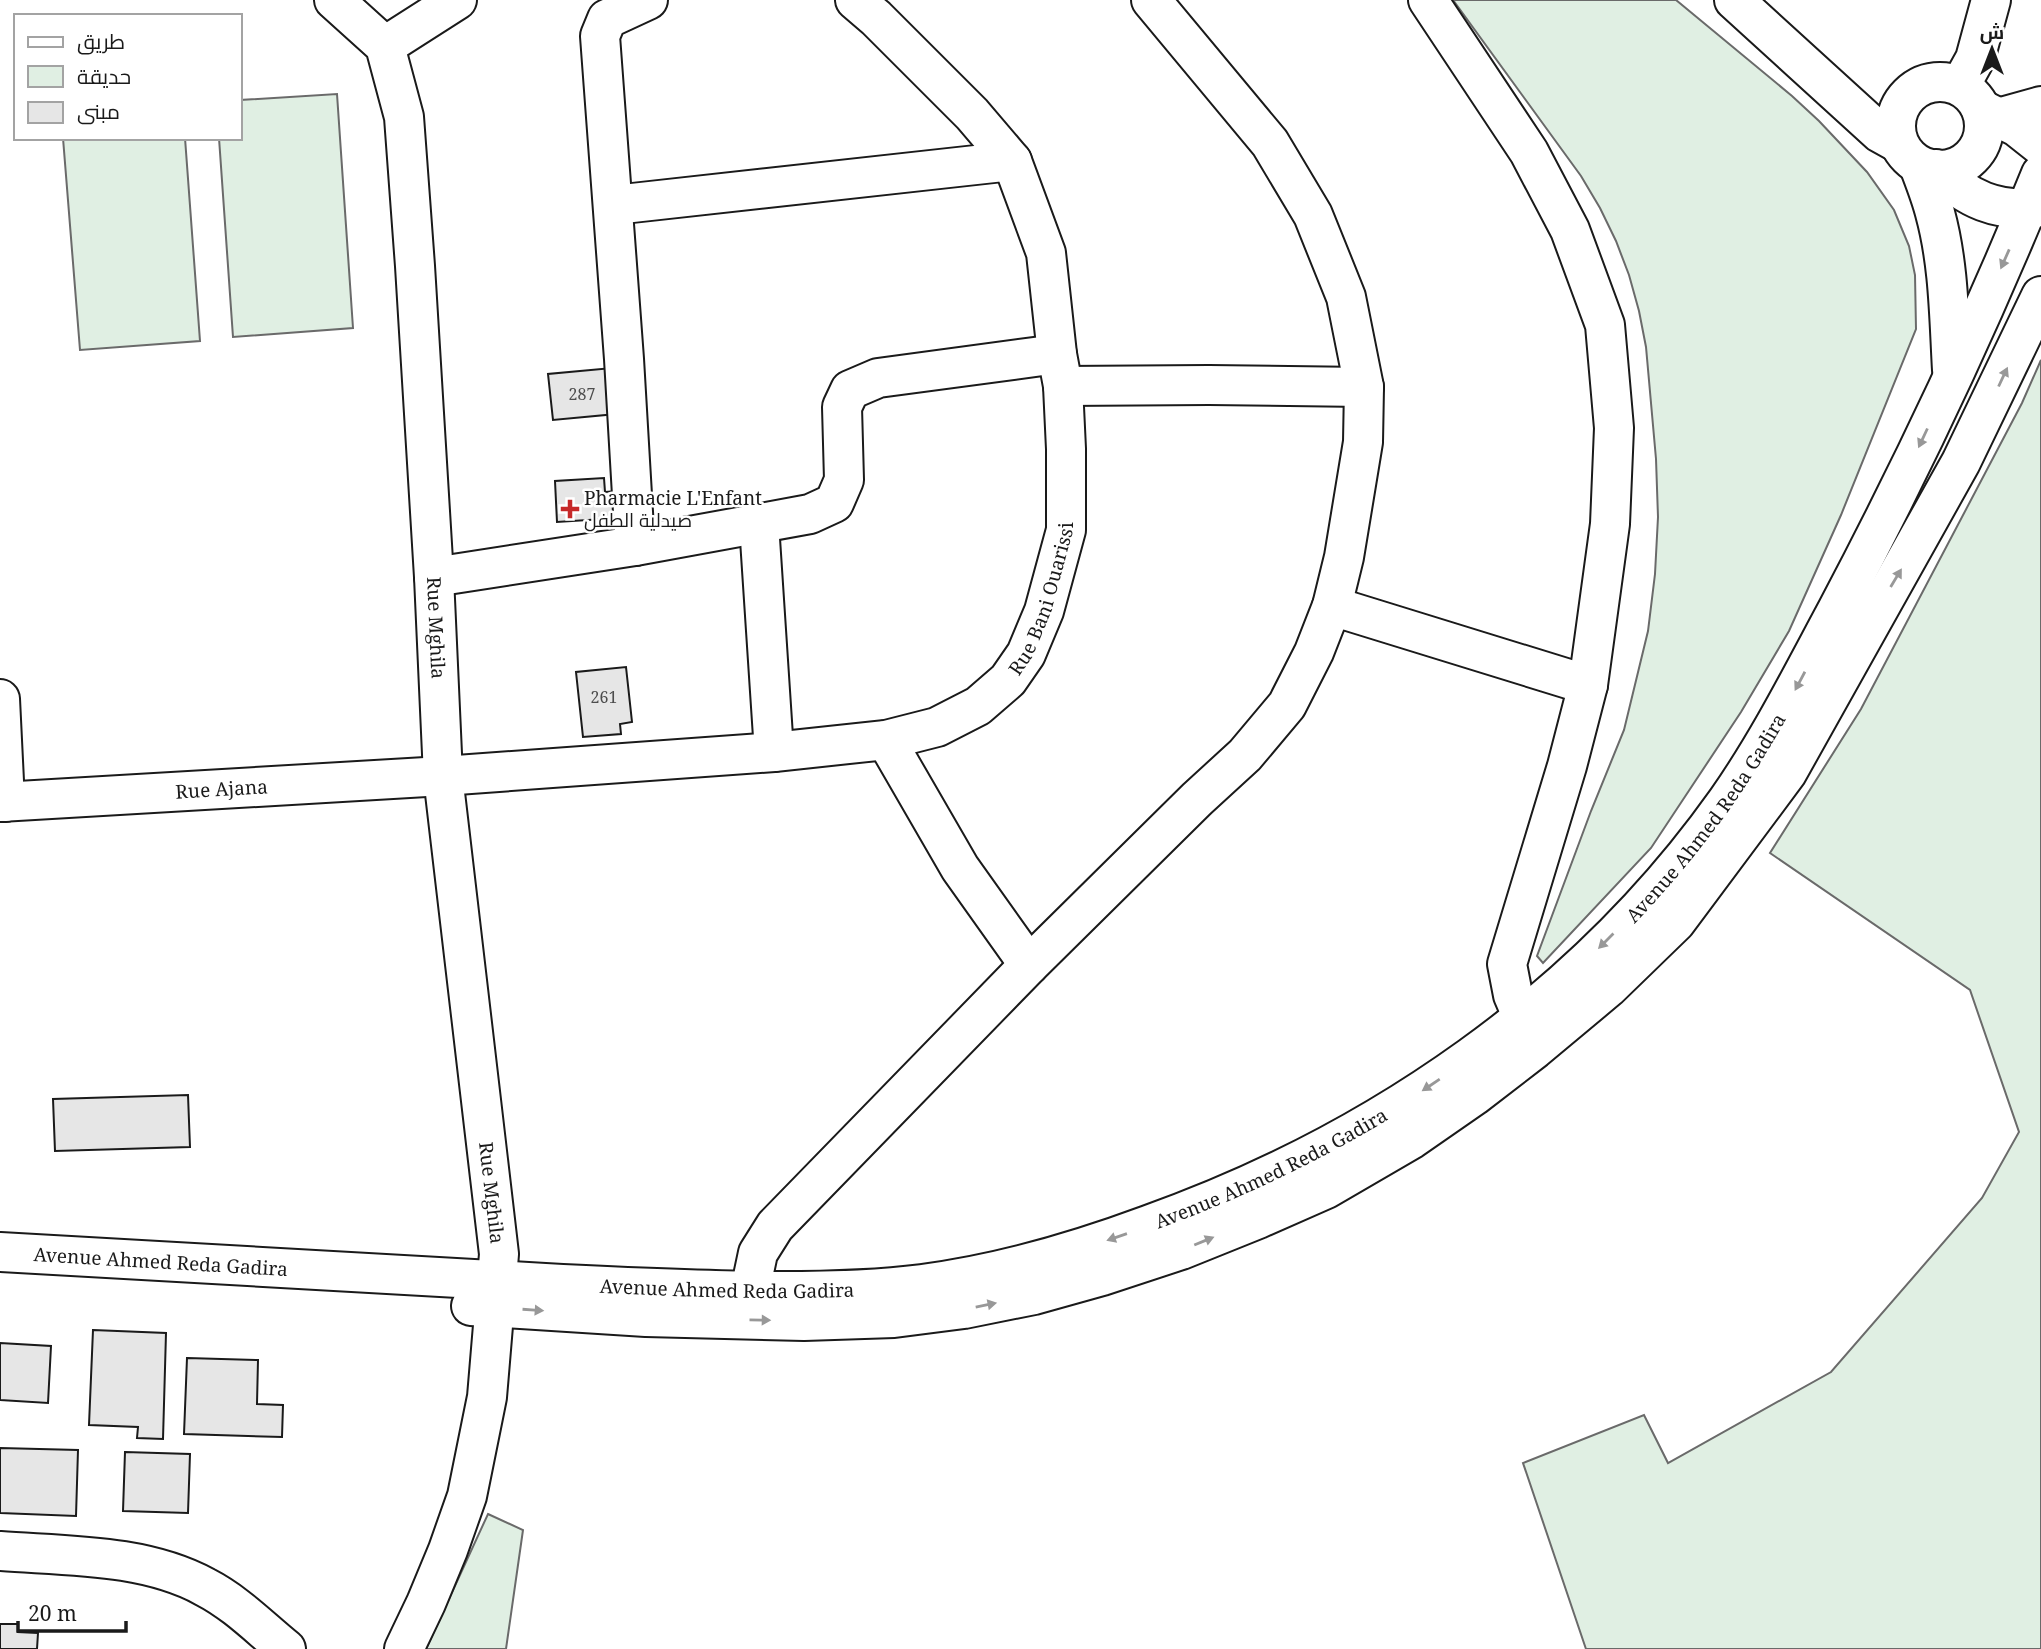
<svg xmlns="http://www.w3.org/2000/svg" width="2041" height="1649" font-family="'Noto Serif',Cairo,serif">
<style>
.green{fill:#e0efe3;stroke:#6a6a6a;stroke-width:2}
.building{fill:#e6e6e6;stroke:#1a1a1a;stroke-width:2}
.lines{fill:none;stroke-linecap:round;stroke-linejoin:round}
.minor-casing{stroke:#1a1a1a;stroke-width:42}
.major-casing{stroke:#1a1a1a;stroke-width:42}
.minor{stroke:#fff;stroke-width:38}
.major{stroke:#fff;stroke-width:38}
.oneway{fill:#989898}
.poi-dot{fill:#c62828;stroke:#fff;stroke-width:2.5}
.labels{text-anchor:middle;dominant-baseline:central;stroke-width:5;stroke-linejoin:round;paint-order:stroke}
.number-label{font-size:16px;fill:#4d4d4d}
.poi-label{font-size:19px;fill:#1a1a1a;stroke:#fff;text-anchor:start}
.street-label{font-size:19px;fill:#1a1a1a;stroke:#fff}
</style>
<rect width="100%" height="100%" fill="#fff"/>
<g class="green">
<polygon points="1453,0 1676,0 1792,96 1819,121 1867,172 1894,210 1909,246 1915,275 1916,329 1841,515 1789,631 1741,712 1651,848 1543,963 1537,956 1591,811 1624,730 1648,631 1655,574 1658,517 1656,459 1646,347 1639,311 1629,275 1616,241 1600,208 1581,176"/>
<polygon points="337,94 353,328 233,337 219,138 240,138 240,100"/>
<polygon points="63,138 185,138 200,341 80,350"/>
<polygon points="2041,360 2041,1649 1586,1649 1523,1463 1644,1415 1668,1463 1831,1372 1982,1198 2019,1132 1970,990 1770,853 1861,709 2022,403"/>
<polygon points="488,1514 523,1530 506,1649 426,1649"/>
</g>
<g class="building">
<polygon points="612,368 616,414 553,420 548,374"/>
<polygon points="604,478 605,492 617,491 619,518 557,522 555,481"/>
<polygon points="626,667 632,722 620,724 621,734 583,737 576,672"/>
<polygon points="188,1095 190,1147 55,1151 53,1099"/>
<polygon points="93,1330 166,1333 163,1439 137,1438 138,1427 89,1425"/>
<polygon points="0,1343 51,1346 48,1403 0,1400"/>
<polygon points="187,1358 258,1360 257,1404 283,1405 282,1437 184,1434"/>
<polygon points="0,1448 78,1450 76,1516 0,1513"/>
<polygon points="125,1452 190,1454 188,1513 123,1511"/>
<polygon points="0,1624 18,1624 18,1632 38,1633 37,1649 0,1649"/>
</g>
<g class="lines">
<g class="minor-casing">
<g id="minor">
<path id="s1" d="M334,0l51,46 19,71 11,149 19,311 9,199 56,478 -12,143 -20,99 -19,54 -22,53 -22,46"/>
<polyline points="1428,0 1529,152 1570,230 1605,325 1614,428 1610,524 1588,685 1567,766 1507,964 1513,995 1522,1016"/>
<polyline points="1734,0 1880,133 1898,143"/>
<polyline points="385,46 457,0"/>
<circle cx="1940" cy="126" r="44"/>
<polyline points="1960,86 1975,59 1991,0"/>
<polyline points="1981,109 2017,127 2041,146"/>
<path d="M1936,169c31,30 61,44 105,38"/>
<polyline points="614,205 1012,161"/>
<polyline points="1063,386 1209,385 1364,387"/>
<polyline points="754,524 760,539 774,752"/>
<polyline points="635,546 624,359 600,36 607,19 648,0"/>
<polyline points="434,577 635,546 810,514 834,503 844,480 842,407 850,390 878,378 1057,354"/>
<polyline points="1332,606 1588,685"/>
<polyline points="0,699 5,802"/>
<polyline points="886,740 960,868 1029,965"/>
<path id="s2" d="M0,802l443,-26 331,-24 112,-12 51,-13 41,-21 30,-26 18,-26 18,-43 22,-81v-81l-3,-63 -6,-32 -11,-101 -34,-92 -40,-47 -96,-96 -21,-18"/>
<polyline points="750,1291 758,1253 775,1226 1029,965 1197,799 1245,755 1287,705 1314,652 1332,606 1344,557 1363,442 1364,387 1346,297 1313,215 1270,143 1151,0"/>
<path d="M0,1551c67,5 145,3 205,36 31,16 54,40 81,62"/>
</g>
</g>
<g class="major-casing">
<g id="major">
<polyline points="1998,118 2041,106"/>
<path d="M1919,166c6,16 12,31 16,47 14,51 14,105 17,157"/>
<path id="s3" d="M0,1252c182,11 364,22 545,31 78,4 156,8 234,8 48,0 96,-1 143,-7 78,-10 153,-32 226,-59 228,-81 438,-225 579,-424 42,-60 75,-126 110,-191 75,-142 144,-288 204,-436"/>
<polyline points="471,1306 646,1317 804,1321 894,1318 964,1309 1034,1295 1102,1276 1181,1250 1258,1219 1326,1189 1412,1139 1474,1096 1535,1049 1608,988 1676,922 1787,773 1961,462 2041,296"/>
</g>
</g>
<use href="#minor" class="minor"/>
<use href="#major" class="major"/>
</g>
<defs><path id="oneway-solid" d="M-6-.8H1V-3.2L6.5 0L1 3.2V.8H-6Z" transform="scale(1.75)"/></defs>
<g class="oneway">
<use href="#oneway-solid" transform="translate(2005 259) rotate(114)"/>
<use href="#oneway-solid" transform="translate(2003 377) rotate(-65)"/>
<use href="#oneway-solid" transform="translate(1923 438) rotate(115)"/>
<use href="#oneway-solid" transform="translate(1896 578) rotate(-59)"/>
<use href="#oneway-solid" transform="translate(1800 681) rotate(118)"/>
<use href="#oneway-solid" transform="translate(1606 941) rotate(135)"/>
<use href="#oneway-solid" transform="translate(1431 1085) rotate(146)"/>
<use href="#oneway-solid" transform="translate(1117 1237) rotate(161)"/>
<use href="#oneway-solid" transform="translate(1204 1241) rotate(-22)"/>
<use href="#oneway-solid" transform="translate(986 1305) rotate(-11)"/>
<use href="#oneway-solid" transform="translate(533 1310) rotate(4)"/>
<use href="#oneway-solid" transform="translate(760 1320) rotate(1)"/>
</g>
<path class="poi-dot" d="M566.5 498.5h7v7h7v7h-7v7h-7v-7h-7v-7h7z"/>
<g class="labels">
<g class="number-label">
<text x="582" y="394">287</text>
<text x="604" y="697">261</text>
</g>
<g class="poi-label">
<text x="584" y="498">Pharmacie L'Enfant<tspan x="584" dy="22">صيدلية الطفل</tspan></text>
</g>
<g class="street-label">
<text stroke="none"><textPath href="#s2" startOffset="1116">Rue Bani Ouarissi</textPath></text>
<text stroke="none"><textPath href="#s1" startOffset="654">Rue Mghila</textPath></text>
<text stroke="none"><textPath href="#s2" startOffset="222">Rue Ajana</textPath></text>
<text stroke="none"><textPath href="#s3" startOffset="1860">Avenue Ahmed Reda Gadira</textPath></text>
<text stroke="none"><textPath href="#s3" startOffset="1293">Avenue Ahmed Reda Gadira</textPath></text>
<text stroke="none"><textPath href="#s1" startOffset="1222">Rue Mghila</textPath></text>
<text stroke="none"><textPath href="#s3" startOffset="161">Avenue Ahmed Reda Gadira</textPath></text>
<text stroke="none"><textPath href="#s3" startOffset="728">Avenue Ahmed Reda Gadira</textPath></text>
</g>
</g>
<rect x="14" y="14" width="228" height="126" fill="#ffffff" stroke="#a3a3a3" stroke-width="2"/>
<rect x="28" y="37" width="35" height="10" fill="#ffffff" stroke="#a3a3a3" stroke-width="2"/>
<text x="77" y="49" font-size="21" fill="#1a1a1a">طريق</text>
<rect x="28" y="66" width="35" height="21" fill="#e0efe3" stroke="#a3a3a3" stroke-width="2"/>
<text x="77" y="84" font-size="21" fill="#1a1a1a">حديقة</text>
<rect x="28" y="102" width="35" height="21" fill="#e6e6e6" stroke="#a3a3a3" stroke-width="2"/>
<text x="77" y="119" font-size="21" fill="#1a1a1a">مبنى</text>
<g transform="translate(1992 49)" stroke="#ffffff" stroke-width="5" paint-order="stroke">
<path d="M0-5L12 26L0 18L-12 26Z" fill="#1a1a1a"/>
<text y="-10" font-size="19" font-weight="bold" text-anchor="middle" fill="#1a1a1a">ش</text>
</g>
<path d="M18 1621v10h108v-10" fill="none" stroke="#1a1a1a" stroke-width="3.5"/>
<text x="28" y="1621" font-size="21" fill="#1a1a1a" stroke="#ffffff" stroke-width="5" paint-order="stroke">20 m</text>
</svg>
